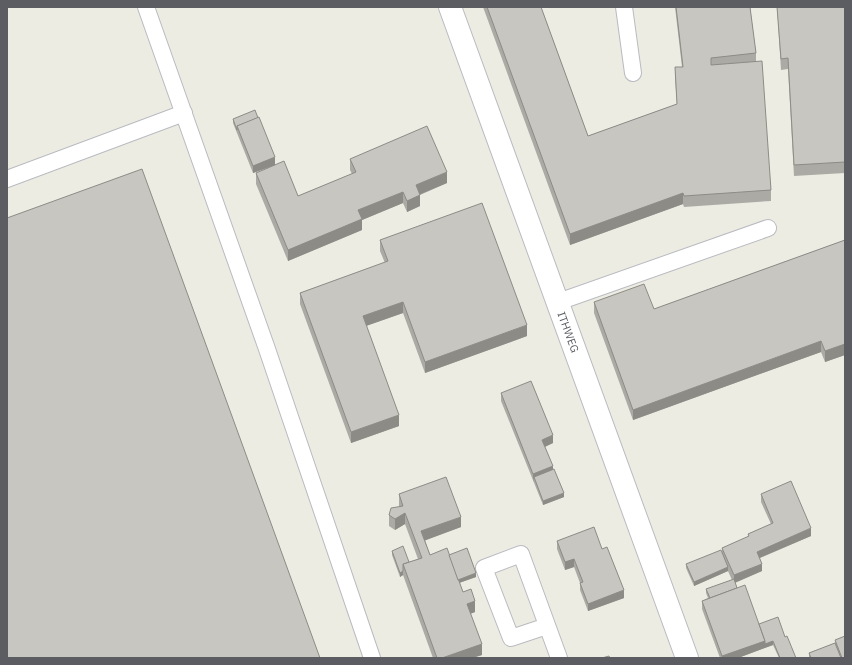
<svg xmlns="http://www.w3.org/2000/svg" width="852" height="665" font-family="'IBM Plex Sans',sans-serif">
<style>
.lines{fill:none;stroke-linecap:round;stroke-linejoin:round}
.service-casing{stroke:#babbc1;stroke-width:18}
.minor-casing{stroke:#babbc1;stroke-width:24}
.service{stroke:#fff;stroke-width:16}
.minor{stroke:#fff;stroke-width:22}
.wall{fill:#acaaa5}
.shaded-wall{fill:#8c8b86}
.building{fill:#c8c6c0;stroke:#8c8b86}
.labels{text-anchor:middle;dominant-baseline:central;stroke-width:3;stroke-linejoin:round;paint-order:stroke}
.street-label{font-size:11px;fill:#5b5d63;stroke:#fff}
</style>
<rect width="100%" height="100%" fill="#edece3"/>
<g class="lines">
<g class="service-casing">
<g id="service">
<polyline points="146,7 267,349 372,658"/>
<polyline points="624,7 633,73"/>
<polyline points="7,179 184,113"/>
<polyline points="558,302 768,228"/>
<polyline points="547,626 511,638 484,568 521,554 559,658"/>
</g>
</g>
<g class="minor-casing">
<g id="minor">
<path id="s1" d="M450,7l237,651"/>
</g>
</g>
<use href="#service" class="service"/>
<use href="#minor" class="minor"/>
</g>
<g class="wall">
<polygon points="483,7 541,7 588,136 677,104 675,78 675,67 682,67 675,7 750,7 756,53 756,62 771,190 771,201 684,207 683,204 570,245"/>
<polygon points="777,7 845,7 845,173 794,176 788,69 781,70"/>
<polygon points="233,119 275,165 298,196 352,174 350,170 350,159 447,183 420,195 420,206 407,212 403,203 362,220 362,230 288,261 256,184 256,173 274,165 253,173 233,123"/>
<polygon points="380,240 527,336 425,373 403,313 366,326 399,426 351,443 300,304 300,293 385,263 380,251"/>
<polygon points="845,240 845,355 825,362 821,352 633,420 594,313 594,302 654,309"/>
<polygon points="501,393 553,443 545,447 553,470 564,497 543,505 501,401"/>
<polygon points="399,494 461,527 425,540 430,555 449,555 476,577 459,583 463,592 475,612 470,614 482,655 472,658 433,658 403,575 400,577 392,555 392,551 409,562 418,559 405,524 395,530 389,526 389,515 399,507"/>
<polygon points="761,494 811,536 760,558 762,571 735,583 737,588 759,624 785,637 796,658 779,658 773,645 738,658 720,658 702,609 702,601 708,598 706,593 706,589 732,580 728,571 694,586 686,568 686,564 722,552 722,548 748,537 748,534 771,524 761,502"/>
<polygon points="557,541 602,549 624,598 588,611 580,590 580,583 574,567 565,570 557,549"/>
<polygon points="835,640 845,658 809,658 809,653 835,643"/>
</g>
<g class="shaded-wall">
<polygon points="275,157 275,165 253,173 253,166"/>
<polygon points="447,172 447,183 416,196 416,185"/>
<polygon points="403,192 403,203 362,220 362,230 288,261 288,250 358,210"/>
<polygon points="683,193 683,204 570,245 570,234"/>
<polygon points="420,195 420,206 407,212 407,201"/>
<polygon points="403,302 403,313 363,327 363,316"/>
<polygon points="527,325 527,336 425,373 425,362"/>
<polygon points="821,341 821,352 633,420 633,410"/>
<polygon points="845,344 845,355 825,362 825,351"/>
<polygon points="399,415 399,426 351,443 351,432"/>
<polygon points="553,435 553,443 542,448 542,440"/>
<polygon points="553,466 553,474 534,477 533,482 533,474"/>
<polygon points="564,493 564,497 543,505 543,501"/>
<polygon points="405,513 405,524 395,530 395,519"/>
<polygon points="461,517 461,527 421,542 421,531"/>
<polygon points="811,528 811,536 757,559 757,552"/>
<polygon points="574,559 574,567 565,570 565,562"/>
<polygon points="762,564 762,571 734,583 734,575"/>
<polygon points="728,567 728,571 694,586 694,582"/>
<polygon points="403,571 403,575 400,577 400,573"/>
<polygon points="476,573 476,577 456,584 456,580"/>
<polygon points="624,590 624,598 588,611 588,604"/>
<polygon points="475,601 475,612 467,615 467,604"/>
<polygon points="765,641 773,641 773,645 738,658 722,658 722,656"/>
<polygon points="482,644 482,655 472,658 442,658"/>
</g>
<g class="building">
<polygon points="487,7 541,7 588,136 677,104 675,67 683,67 676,7 750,7 756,53 711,58 711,65 762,61 771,190 684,196 683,193 570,234"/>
<polygon points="777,7 845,7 845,162 794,165 788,58 781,59"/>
<polygon points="255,110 258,118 237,126 237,130 233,119"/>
<polygon points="259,117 275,157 253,166 237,126"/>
<polygon points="427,126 447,172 416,185 420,195 407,201 403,192 358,210 362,219 288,250 256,173 284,161 298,196 356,172 350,159"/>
<polygon points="142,169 320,658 7,658 7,218"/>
<polygon points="482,203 527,325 425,362 403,302 363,316 399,415 351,432 300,293 388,261 380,240"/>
<polygon points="845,240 845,344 825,351 821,341 633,410 594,302 644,284 654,309"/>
<polygon points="531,381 553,435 542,440 553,466 533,474 501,393"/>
<polygon points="554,469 564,493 543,501 534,477"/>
<polygon points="446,477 461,517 421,531 430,555 447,548 463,592 471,589 475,601 467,604 482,644 442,658 437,658 403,564 422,558 405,513 395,519 389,515 391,508 403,506 399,494"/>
<polygon points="791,481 811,528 757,552 762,564 734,575 722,548 749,536 748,534 773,523 761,494"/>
<polygon points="594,527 602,549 607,547 624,590 588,604 580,583 583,582 574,559 565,562 557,541"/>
<polygon points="403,546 409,562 403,564 403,571 400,573 392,551"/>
<polygon points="467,548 476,573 458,580 449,555"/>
<polygon points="721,550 728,567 694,582 686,564"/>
<polygon points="734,579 737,588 710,598 706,589"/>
<polygon points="745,585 765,641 722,656 702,601"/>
<polygon points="778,617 785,637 787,636 796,658 780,658 773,641 765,644 765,641 759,624"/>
<polygon points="845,636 845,658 842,658 835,640"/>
<polygon points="835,643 841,658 811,658 809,653"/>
<polygon points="609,656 610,658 602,658"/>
</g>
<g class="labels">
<g class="street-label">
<text stroke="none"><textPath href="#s1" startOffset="346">ITHWEG</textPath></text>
</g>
</g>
<rect width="852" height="665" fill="none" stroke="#5b5d63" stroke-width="16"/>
</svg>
